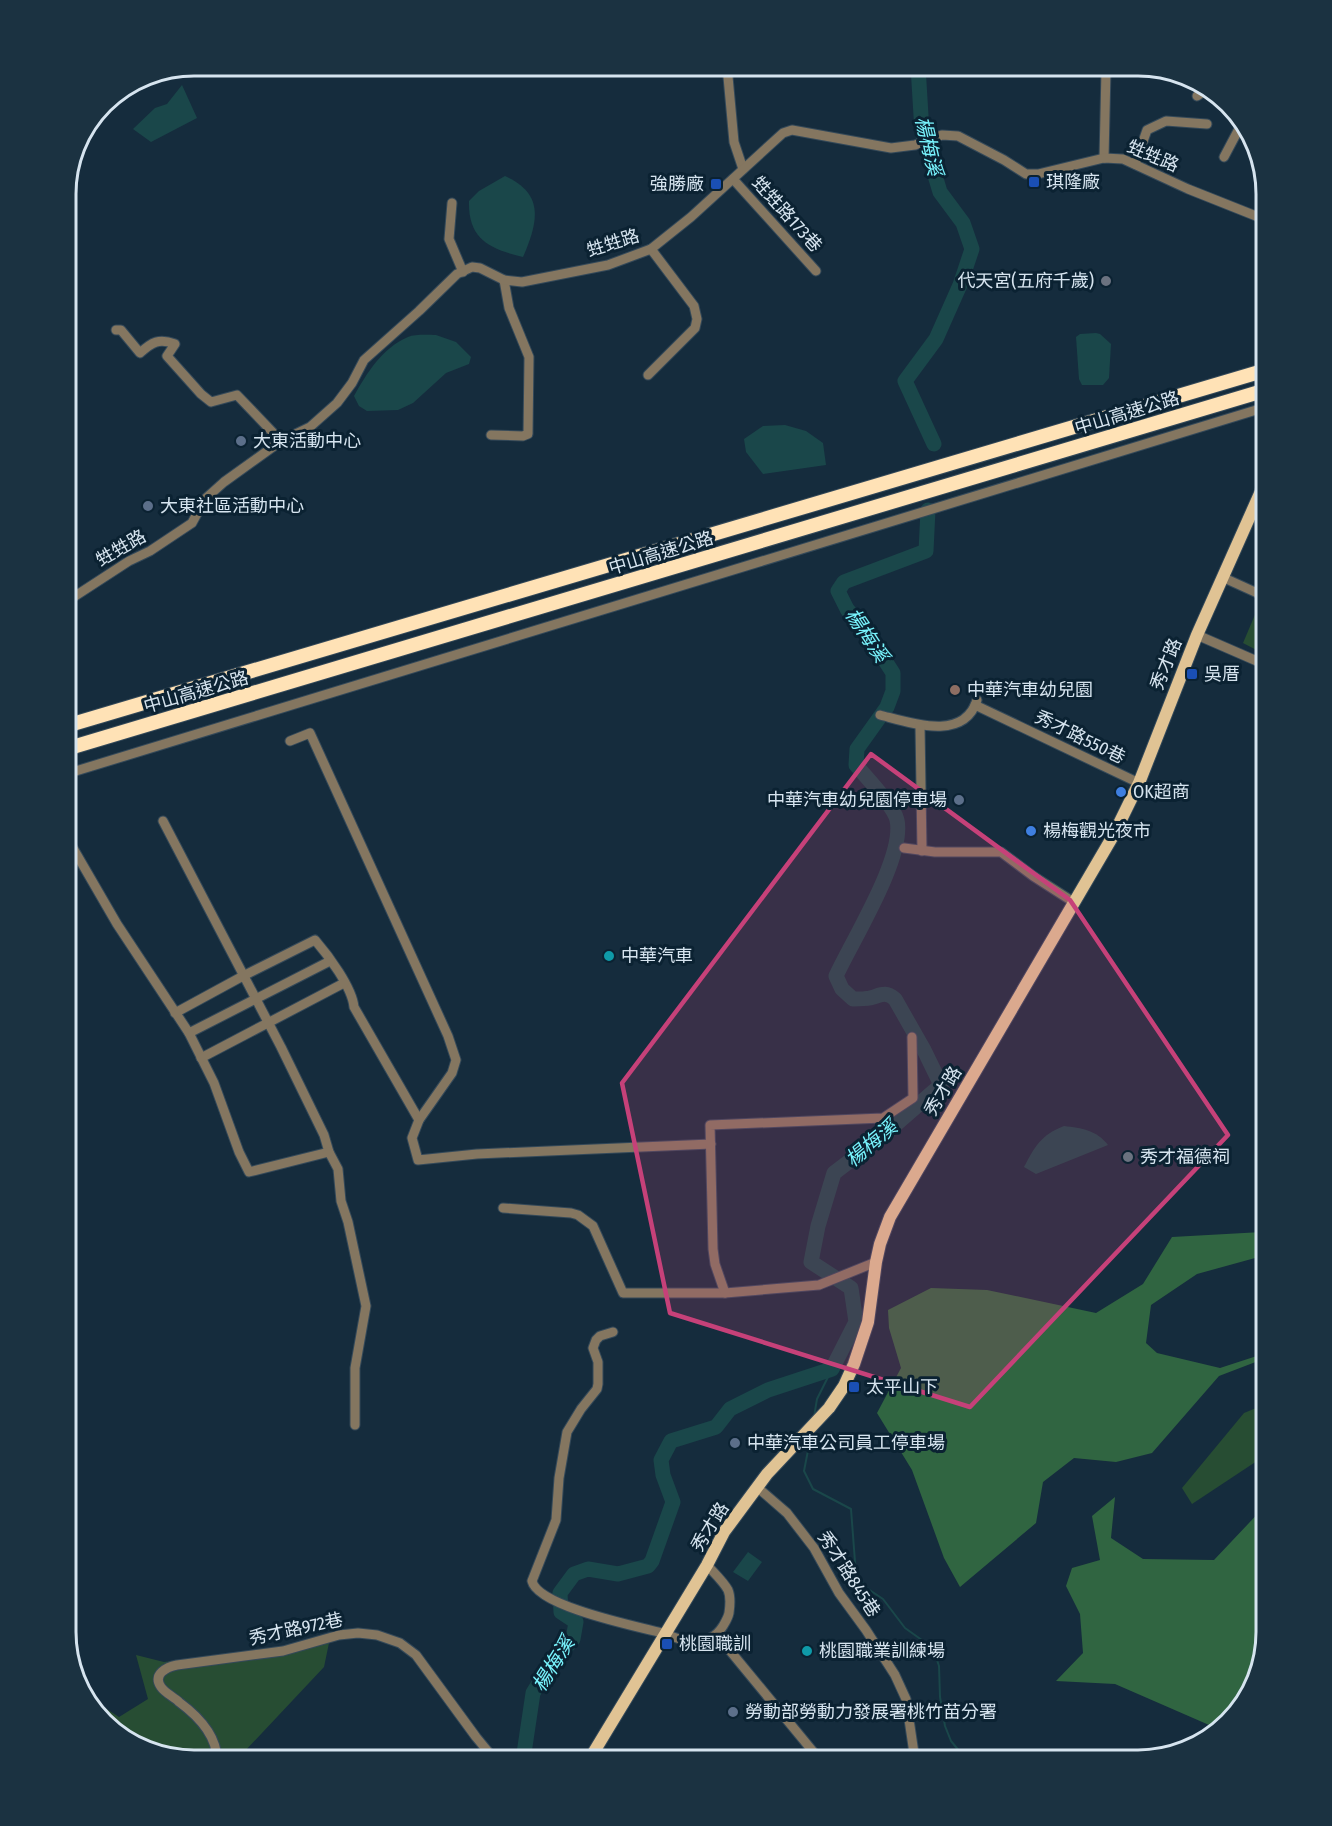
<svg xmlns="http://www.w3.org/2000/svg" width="1332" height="1826" font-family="'Fira Sans Condensed','Noto Sans TC',sans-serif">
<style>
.green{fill:#274d33}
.forest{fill:#306541}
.water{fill:#1a474a}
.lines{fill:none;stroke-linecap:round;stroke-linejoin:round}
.stream{stroke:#1a474a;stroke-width:2}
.river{stroke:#1a474a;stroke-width:15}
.minor-casing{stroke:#344959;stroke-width:11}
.major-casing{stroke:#344959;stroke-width:14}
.highway-casing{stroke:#344959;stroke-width:16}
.minor{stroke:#847660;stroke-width:9}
.major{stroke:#e0c394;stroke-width:12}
.highway{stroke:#ffe2b6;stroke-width:14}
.marked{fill:#c64179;fill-opacity:0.2;stroke:#c64179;stroke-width:4.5;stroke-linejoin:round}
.transit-dot{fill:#1a4fb4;stroke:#0b2232;stroke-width:2}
.worship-dot{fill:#6b7280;stroke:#0b2232;stroke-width:2}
.service-dot{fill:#5c6f8a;stroke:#0b2232;stroke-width:2}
.education-dot{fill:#8d6e63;stroke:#0b2232;stroke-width:2}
.shop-dot{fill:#3f7fe0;stroke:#0b2232;stroke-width:2}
.culture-dot{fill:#0f9aa8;stroke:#0b2232;stroke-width:2}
.labels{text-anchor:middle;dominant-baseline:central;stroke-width:6;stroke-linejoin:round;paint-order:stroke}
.street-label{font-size:18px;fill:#d6e4ef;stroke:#0b2232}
.poi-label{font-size:18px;fill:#d6e4ef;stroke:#0b2232;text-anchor:start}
.water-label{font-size:20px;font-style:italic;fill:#79f5fe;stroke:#0b2232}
.rim{fill:none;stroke:#d6e4ef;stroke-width:3}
</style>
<rect width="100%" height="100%" fill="#152c3d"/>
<g class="green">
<polygon points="1257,610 1266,615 1266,655 1243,643"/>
<polygon points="1266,1404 1266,1455 1192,1504 1182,1488 1244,1413"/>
<polygon points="329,1643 324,1667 244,1752 244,1760 186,1760 130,1743 83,1696 82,1693 119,1717 148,1699 136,1655 164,1662"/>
</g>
<g class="forest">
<polygon points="1266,1225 1266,1255 1197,1274 1151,1305 1146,1343 1157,1353 1220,1368 1266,1353 1266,1358 1219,1376 1152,1453 1116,1462 1074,1458 1043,1482 1036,1523 960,1587 944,1558 912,1470 877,1413 901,1368 889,1328 888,1310 931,1288 987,1290 1096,1313 1143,1284 1172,1237 1262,1232"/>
<polygon points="1115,1497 1111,1538 1143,1559 1214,1560 1266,1505 1266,1520 1260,1524 1266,1542 1266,1632 1249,1695 1216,1728 1115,1684 1056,1681 1083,1653 1080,1614 1066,1586 1072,1568 1100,1560 1092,1516"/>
</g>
<g class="water">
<polygon points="182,85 197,118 151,142 133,129 155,108 167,104"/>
<path d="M505,176c40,18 33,46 18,81 -34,-8 -55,-18 -54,-56l10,-10z"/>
<polygon points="1096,333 1100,334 1111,344 1109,378 1103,385 1082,385 1079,379 1076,337 1080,334"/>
<path d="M436,335l20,7 15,15 -2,7 -23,9 -33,30 -15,7 -31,1 -8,-5 -5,-10c13,-23 28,-48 54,-59 7,-3 20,-2 28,-2z"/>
<polygon points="785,425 806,431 823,443 826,465 763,474 746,452 744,439 763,426"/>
<path d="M1064,1126c18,2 32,4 44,19l-72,29 -12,-7c11,-21 17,-32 40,-41z"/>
<polygon points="748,1552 762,1562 748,1581 733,1572"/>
</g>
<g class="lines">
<g class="stream">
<polyline points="814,1417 817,1399 832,1369"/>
<polyline points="811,1435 804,1471 813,1489 851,1509 856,1575 868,1589 883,1599 905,1628 933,1648 939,1666 940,1697 945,1726 951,1741 960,1752 984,1752 988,1760"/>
</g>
<g class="river">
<polyline points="918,66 922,132 940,192 963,223 972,249 960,285 936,339 905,381 934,444"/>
<path d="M523,1760l10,-67 16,-26 24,-28 3,-17 -15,-10 -1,-19 14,-19 14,-5 30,5 30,-8 4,-5 21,-59 -10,-27 -2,-15 10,-19 45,-14 14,-18 38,-19 64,-21 24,-47 -5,-34 -40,-26 7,-36 16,-53 46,-35 61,-53 -17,-35 -29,-51c-10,-8 -14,-4 -25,-1 -5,1 -11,1 -17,1l-11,-10 -6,-13c17,-37 69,-119 61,-156 -3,-14 -31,-43 -41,-55l1,-16 30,-42 6,-16v-18l-20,-31 -26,-33 -9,-18 6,-9 82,-31 2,-41"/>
</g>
<g class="minor-casing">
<g id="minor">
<polyline points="727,66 734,142 743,169"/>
<polyline points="1098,66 1106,70 1104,158"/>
<polyline points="1197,96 1207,89"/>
<polyline points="1224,157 1242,123"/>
<polyline points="1135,164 1147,130 1166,121 1207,124"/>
<polyline points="733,179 816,271"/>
<polyline points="452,203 449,239 463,272"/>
<path d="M116,330h5l19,23c12,-11 19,-15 35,-9l-8,12 34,38 10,8 26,-7 44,46"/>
<polyline points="648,375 695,328 697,319 694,306 651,249"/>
<polyline points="491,435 523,436 528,434 529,357 509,308 504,280"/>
<polyline points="1253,511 1266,517"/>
<polyline points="1222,577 1266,597"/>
<polyline points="66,602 129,561 150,551 192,523 205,499 224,482 281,441 310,427 337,403 352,383 364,360 419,311 457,274 472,267 480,268 504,280 522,282 608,265 651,249 691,217 783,133 792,130 891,148 915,145 942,135 958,136 1004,160 1026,174 1038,174 1104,158 1123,159 1188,189 1266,220"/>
<polyline points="1197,635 1266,665"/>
<polyline points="975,705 1139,783"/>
<path d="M880,715c31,8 84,27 97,-15"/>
<polyline points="920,726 922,851"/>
<polyline points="290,741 310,733 448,1036 456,1060 452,1073 419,1120 412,1138 418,1160 477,1154 711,1144"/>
<polyline points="66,774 1266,407"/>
<polyline points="163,821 281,1047 324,1135 329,1152 338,1169 341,1201 348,1222 366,1306 355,1368 355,1425"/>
<polyline points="66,836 117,924 189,1033 214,1083 239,1152 249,1172 329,1152"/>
<polyline points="904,848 935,852 1001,852 1033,876 1075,903"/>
<path d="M175,1013l68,-37 72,-36c13,15 37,47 39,67l65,113"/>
<polyline points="189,1033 330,961"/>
<polyline points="201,1058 344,983"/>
<polyline points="503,1208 571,1213 578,1215 593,1226 623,1293 725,1293 819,1285 876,1262"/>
<polyline points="725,1293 715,1264 713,1249 710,1125 883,1118 913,1098 912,1037"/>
<path d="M613,1332l-13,4 -4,4 -3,8 5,14v22l-1,5 -16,20 -14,23 -8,46 -3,42 -24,61c6,26 108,46 134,53 20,9 44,13 57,-8 3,-5 5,-8 6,-13 1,-7 2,-16 -1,-23 -5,-9 -14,-17 -21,-25"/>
<polyline points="757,1487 787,1513 814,1548 839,1593 866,1630 895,1675 906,1699 915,1760"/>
<polyline points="717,1635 820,1760"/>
<polyline points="1149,1753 1151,1756"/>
<path d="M217,1760c0,-25 -19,-44 -38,-58 -5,-5 -14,-9 -18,-15 -9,-13 6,-20 16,-22l106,-14 56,-16 19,-2 19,2 23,8 16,12 60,82 19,23"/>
</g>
</g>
<g class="major-casing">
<polyline id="major" points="589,1760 707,1565 724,1532 767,1474 829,1408 844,1386 854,1364 868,1322 876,1262 880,1244 890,1217 1113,836 1139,783 1197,635 1266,480"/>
</g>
<g class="highway-casing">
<g id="highway">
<polyline points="66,726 1266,370"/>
<polyline points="66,749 1266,390"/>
</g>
</g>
<use href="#minor" class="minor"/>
<use href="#major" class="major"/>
<use href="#highway" class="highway"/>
</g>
<path class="marked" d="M871,754l199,146 158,235 -258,272 -300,-94 -48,-230z"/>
<g class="transit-dot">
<rect x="1028" y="176" width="12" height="12" rx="3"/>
<rect x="710" y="178" width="12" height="12" rx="3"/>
<rect x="1186" y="668" width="12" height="12" rx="3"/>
<rect x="848" y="1381" width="12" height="12" rx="3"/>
<rect x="661" y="1638" width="12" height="12" rx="3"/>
</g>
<g class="worship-dot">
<circle cx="1106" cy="281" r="6"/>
<circle cx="1128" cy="1157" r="6"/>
</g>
<g class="service-dot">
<circle cx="241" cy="441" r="6"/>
<circle cx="148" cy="506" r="6"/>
<circle cx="959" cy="800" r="6"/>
<circle cx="735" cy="1443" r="6"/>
<circle cx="733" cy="1712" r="6"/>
</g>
<circle class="education-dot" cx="955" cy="690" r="6"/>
<g class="shop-dot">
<circle cx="1121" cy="792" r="6"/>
<circle cx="1031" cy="831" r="6"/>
</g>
<g class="culture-dot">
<circle cx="609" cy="956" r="6"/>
<circle cx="807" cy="1651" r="6"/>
</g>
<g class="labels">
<g class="street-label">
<text transform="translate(1153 156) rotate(23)">甡甡路</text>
<text transform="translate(787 214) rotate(48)">甡甡路173巷</text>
<text transform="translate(613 243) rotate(-17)">甡甡路</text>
<text transform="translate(1127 413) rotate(-17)">中山高速公路</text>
<text transform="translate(121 548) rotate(-30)">甡甡路</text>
<text transform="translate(661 553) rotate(-17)">中山高速公路</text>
<text transform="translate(1166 664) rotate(-68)">秀才路</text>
<text transform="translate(196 692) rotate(-16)">中山高速公路</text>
<text transform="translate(1080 737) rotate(26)">秀才路550巷</text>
<text transform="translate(943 1091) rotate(-59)">秀才路</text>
<text transform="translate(710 1527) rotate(-58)">秀才路</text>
<text transform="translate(849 1574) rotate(57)">秀才路845巷</text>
<text transform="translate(296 1629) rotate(-12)">秀才路972巷</text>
</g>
<g class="poi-label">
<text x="1046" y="182">琪隆廠</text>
<text x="704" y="184" text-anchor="end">強勝廠</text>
<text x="1094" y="281" text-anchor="end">代天宮(五府千歲)</text>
<text x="253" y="441">大東活動中心</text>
<text x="160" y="506">大東社區活動中心</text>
<text x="1204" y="674">吳厝</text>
<text x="967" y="690">中華汽車幼兒園</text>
<text x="1133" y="792">OK超商</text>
<text x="947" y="800" text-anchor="end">中華汽車幼兒園停車場</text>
<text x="1043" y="831">楊梅觀光夜市</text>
<text x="621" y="956">中華汽車</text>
<text x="1140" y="1157">秀才福德祠</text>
<text x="866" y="1387">太平山下</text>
<text x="747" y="1443">中華汽車公司員工停車場</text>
<text x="679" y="1644">桃園職訓</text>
<text x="819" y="1651">桃園職業訓練場</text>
<text x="745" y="1712">勞動部勞動力發展署桃竹苗分署</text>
</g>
<g class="water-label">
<text transform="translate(929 146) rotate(77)">楊梅溪</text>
<text transform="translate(867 635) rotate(56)">楊梅溪</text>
<text transform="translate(871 1143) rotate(-40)">楊梅溪</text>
<text transform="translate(553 1664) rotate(-58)">楊梅溪</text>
</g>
</g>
<path d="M0 0H1332V1826H0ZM194 76H1138A118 118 0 0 1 1256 194V1632A118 118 0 0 1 1138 1750H194A118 118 0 0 1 76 1632V194A118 118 0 0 1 194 76Z" fill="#1b3241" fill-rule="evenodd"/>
<path class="rim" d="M194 76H1138A118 118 0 0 1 1256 194V1632A118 118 0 0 1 1138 1750H194A118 118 0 0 1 76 1632V194A118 118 0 0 1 194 76Z"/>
</svg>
